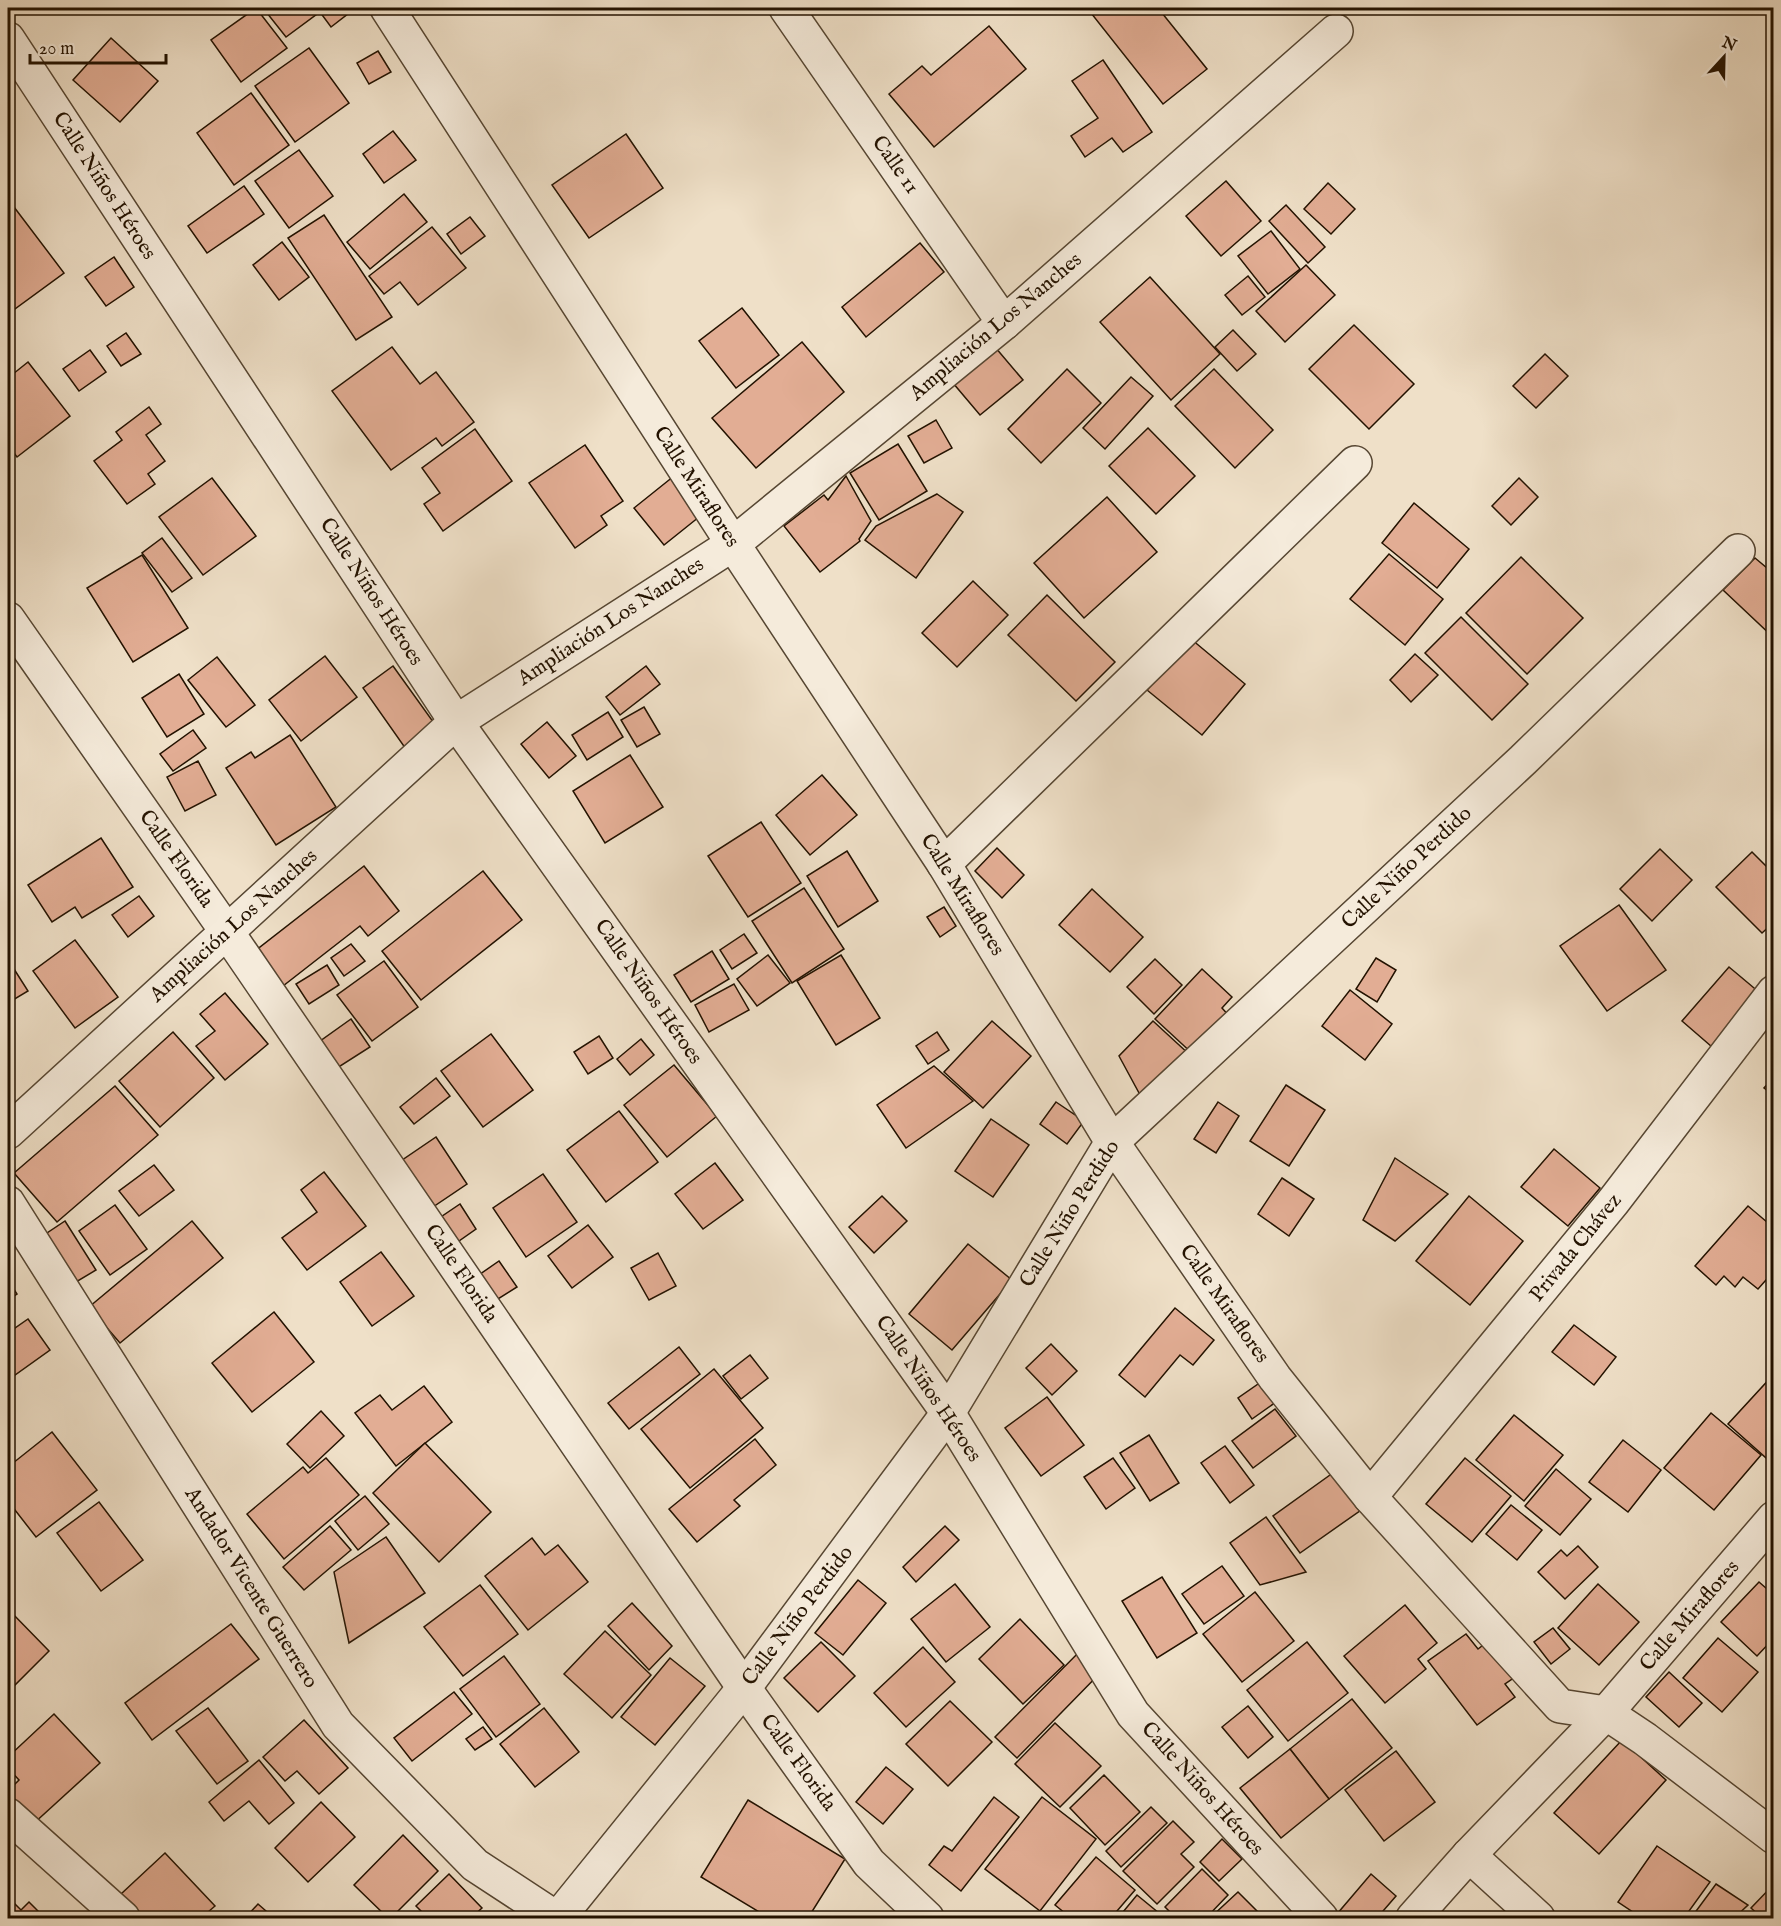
<svg xmlns="http://www.w3.org/2000/svg" width="1781" height="1926" font-family="'IM FELL English',serif">
<style>
.building{fill:#e2ad94;stroke:#231200;stroke-width:1.5}
.lines{fill:none;stroke-linecap:round;stroke-linejoin:round}
.minor-casing{stroke:#564632;stroke-width:36}
.minor{stroke:#f5ebdb;stroke-width:33}
.labels{text-anchor:middle;dominant-baseline:central;stroke-width:5;stroke-linejoin:round;paint-order:stroke}
.street-label{font-size:21px;fill:#231200;stroke:#f5ebdb}
</style>
<rect width="100%" height="100%" fill="#efe0c8"/>
<filter id="stains"><feTurbulence type="fractalNoise" baseFrequency=".00333" numOctaves="4"/><feColorMatrix values="0 0 0 0 .2 0 0 0 0 .09 0 0 0 0 .02 0 0 0 .5 -.17"/></filter>
<radialGradient id="worn" r=".72"><stop offset=".6" stop-color="#630" stop-opacity="0"/><stop offset="1" stop-color="#630" stop-opacity=".3"/></radialGradient>
<g class="building">
<polygon points="256,8 287,48 241,82 211,40"/>
<polygon points="263,8 312,8 317,14 286,37"/>
<polygon points="317,8 345,8 349,13 331,27"/>
<polygon points="1099,8 1158,8 1207,69 1163,104 1091,13"/>
<polygon points="989,26 1026,69 934,147 889,94 922,66 931,75"/>
<polygon points="111,38 158,81 120,122 73,80"/>
<polygon points="309,48 349,103 295,142 255,86"/>
<polygon points="378,51 391,72 369,84 357,63"/>
<polygon points="1103,60 1152,132 1123,152 1112,138 1085,157 1071,136 1098,118 1072,81"/>
<polygon points="251,93 289,145 234,185 197,133"/>
<polygon points="393,131 416,160 384,183 363,154"/>
<polygon points="626,134 663,188 589,238 552,185"/>
<polygon points="299,150 333,196 289,228 255,181"/>
<polygon points="1226,181 1261,221 1221,256 1186,216"/>
<polygon points="1328,183 1355,209 1331,234 1304,209"/>
<polygon points="244,186 264,214 207,253 188,226"/>
<polygon points="404,194 427,222 370,269 347,242"/>
<polygon points="1286,205 1325,247 1308,263 1269,221"/>
<polygon points="14,207 64,273 8,314 8,212"/>
<polygon points="324,215 392,317 356,340 288,238"/>
<polygon points="470,217 485,236 461,254 447,234"/>
<polygon points="432,227 466,268 418,305 400,282 384,294 369,276"/>
<polygon points="1271,231 1300,269 1268,294 1238,256"/>
<polygon points="282,242 309,277 279,300 253,265"/>
<polygon points="920,243 944,272 866,337 842,307"/>
<polygon points="114,257 134,287 106,306 85,277"/>
<polygon points="1306,265 1335,295 1285,342 1256,311"/>
<polygon points="1248,276 1265,297 1242,315 1225,295"/>
<polygon points="1150,277 1220,354 1171,400 1100,322"/>
<polygon points="742,308 779,355 736,388 699,341"/>
<polygon points="1354,325 1414,384 1369,429 1309,369"/>
<polygon points="1233,330 1256,354 1237,371 1215,347"/>
<polygon points="126,333 141,354 121,366 107,346"/>
<polygon points="802,342 844,392 756,468 712,418"/>
<polygon points="392,347 420,384 436,372 474,422 442,446 436,438 391,470 332,391"/>
<polygon points="995,347 1023,380 980,415 953,383"/>
<polygon points="90,350 106,372 79,391 63,369"/>
<polygon points="1545,354 1568,376 1536,408 1513,386"/>
<polygon points="28,362 70,416 17,457 8,445 8,378"/>
<polygon points="1067,369 1101,403 1041,463 1008,429"/>
<polygon points="1214,369 1273,430 1235,468 1175,406"/>
<polygon points="1131,377 1153,396 1105,449 1083,428"/>
<polygon points="149,407 161,424 146,435 165,461 148,474 155,484 127,504 94,461 122,440 116,432"/>
<polygon points="936,420 952,448 924,463 908,436"/>
<polygon points="1148,428 1195,476 1156,514 1109,466"/>
<polygon points="475,429 512,481 443,531 424,504 440,493 422,468"/>
<polygon points="898,444 927,491 879,520 850,473"/>
<polygon points="585,445 623,501 601,516 607,525 575,548 529,483"/>
<polygon points="679,472 709,509 664,545 634,508"/>
<polygon points="846,476 871,521 859,539 860,541 820,572 784,526 824,495 828,500"/>
<polygon points="212,478 256,536 203,575 159,517"/>
<polygon points="1519,478 1538,497 1511,525 1492,506"/>
<polygon points="937,494 963,512 916,578 865,540 876,526"/>
<polygon points="1107,497 1157,552 1084,618 1034,563"/>
<polygon points="1414,503 1469,549 1437,588 1382,543"/>
<polygon points="162,538 192,578 172,592 142,553"/>
<polygon points="1389,554 1443,599 1405,645 1350,599"/>
<polygon points="142,555 188,628 133,662 87,588"/>
<polygon points="1521,557 1583,618 1527,674 1466,613"/>
<polygon points="1755,558 1773,573 1774,572 1774,638 1723,590"/>
<polygon points="973,581 1008,615 957,667 922,633"/>
<polygon points="1047,595 1115,662 1076,701 1008,635"/>
<polygon points="1461,617 1528,684 1492,720 1425,653"/>
<polygon points="1191,639 1245,684 1202,735 1147,690"/>
<polygon points="1415,654 1438,675 1411,702 1390,680"/>
<polygon points="325,656 357,697 301,741 269,700"/>
<polygon points="217,657 255,705 226,727 188,680"/>
<polygon points="393,666 439,730 408,752 363,688"/>
<polygon points="646,666 660,684 620,715 606,697"/>
<polygon points="179,674 204,714 167,737 142,698"/>
<polygon points="644,707 660,734 637,747 621,720"/>
<polygon points="608,712 623,737 587,760 572,735"/>
<polygon points="547,722 576,756 549,778 521,744"/>
<polygon points="193,730 206,748 173,771 160,754"/>
<polygon points="290,735 336,807 276,845 226,768 251,752 255,758"/>
<polygon points="630,755 663,807 605,843 573,791"/>
<polygon points="198,761 216,795 185,811 167,777"/>
<polygon points="822,775 857,815 810,855 776,815"/>
<polygon points="761,822 801,883 748,917 708,856"/>
<polygon points="101,838 133,887 82,918 75,907 52,922 28,885"/>
<polygon points="997,848 1024,875 1002,898 975,871"/>
<polygon points="1660,849 1692,880 1652,921 1620,889"/>
<polygon points="847,851 878,901 838,927 807,876"/>
<polygon points="1752,852 1769,869 1774,865 1774,922 1762,933 1716,887"/>
<polygon points="364,866 399,911 368,936 360,926 283,986 255,951"/>
<polygon points="483,871 522,920 421,1000 382,951"/>
<polygon points="804,888 844,949 792,983 752,921"/>
<polygon points="1092,889 1143,937 1110,972 1059,925"/>
<polygon points="139,896 154,916 128,937 112,915"/>
<polygon points="1619,905 1666,970 1607,1011 1560,946"/>
<polygon points="944,907 956,926 940,937 927,917"/>
<polygon points="744,934 757,953 732,969 720,950"/>
<polygon points="75,940 118,997 75,1028 33,971"/>
<polygon points="351,944 365,961 344,976 331,958"/>
<polygon points="712,951 729,979 691,1002 674,975"/>
<polygon points="768,955 790,983 757,1006 737,979"/>
<polygon points="841,955 880,1018 836,1045 797,981"/>
<polygon points="1376,958 1396,970 1377,1002 1356,989"/>
<polygon points="1155,959 1182,985 1154,1014 1127,987"/>
<polygon points="384,961 418,1007 372,1041 337,995"/>
<polygon points="327,965 339,985 309,1004 296,984"/>
<polygon points="1729,967 1766,998 1719,1053 1682,1021"/>
<polygon points="14,969 28,991 8,1003 8,972"/>
<polygon points="1202,969 1232,997 1222,1008 1231,1018 1195,1056 1155,1019"/>
<polygon points="734,984 749,1010 709,1032 695,1005"/>
<polygon points="1350,990 1392,1024 1365,1060 1322,1026"/>
<polygon points="225,993 268,1044 225,1080 196,1046 215,1031 200,1014"/>
<polygon points="351,1019 370,1047 334,1070 316,1044"/>
<polygon points="992,1021 1031,1056 983,1108 944,1072"/>
<polygon points="1153,1021 1191,1056 1145,1104 1119,1056"/>
<polygon points="173,1032 214,1078 160,1127 119,1081"/>
<polygon points="937,1032 949,1050 928,1064 916,1046"/>
<polygon points="491,1034 533,1090 483,1127 441,1071"/>
<polygon points="599,1036 613,1058 588,1074 574,1052"/>
<polygon points="641,1039 654,1055 630,1075 617,1059"/>
<polygon points="674,1065 717,1116 667,1157 624,1105"/>
<polygon points="934,1066 973,1101 906,1148 877,1105"/>
<polygon points="1774,1077 1774,1096 1764,1088"/>
<polygon points="436,1078 450,1096 414,1124 400,1107"/>
<polygon points="1286,1085 1325,1110 1289,1166 1250,1141"/>
<polygon points="115,1086 158,1135 57,1222 14,1173"/>
<polygon points="1056,1102 1084,1121 1067,1144 1040,1124"/>
<polygon points="1218,1102 1239,1116 1216,1153 1194,1139"/>
<polygon points="619,1111 658,1162 606,1202 567,1150"/>
<polygon points="991,1119 1029,1145 993,1197 955,1171"/>
<polygon points="436,1137 467,1184 424,1213 392,1167"/>
<polygon points="1554,1149 1600,1188 1568,1226 1521,1187"/>
<polygon points="1395,1158 1448,1194 1395,1241 1363,1220"/>
<polygon points="715,1163 743,1200 703,1229 675,1194"/>
<polygon points="154,1165 174,1190 139,1216 119,1191"/>
<polygon points="324,1172 366,1226 307,1270 282,1238 317,1212 301,1190"/>
<polygon points="543,1174 577,1222 526,1257 493,1208"/>
<polygon points="1282,1178 1314,1199 1289,1236 1258,1214"/>
<polygon points="882,1196 907,1221 874,1253 849,1227"/>
<polygon points="1469,1196 1523,1241 1470,1305 1416,1261"/>
<polygon points="460,1204 476,1229 449,1248 432,1223"/>
<polygon points="115,1205 147,1249 110,1275 79,1231"/>
<polygon points="1748,1206 1774,1228 1774,1271 1758,1289 1743,1277 1735,1287 1724,1276 1716,1285 1695,1266"/>
<polygon points="65,1221 96,1270 71,1285 41,1237"/>
<polygon points="192,1221 223,1258 120,1343 89,1307"/>
<polygon points="588,1225 613,1257 572,1288 548,1256"/>
<polygon points="968,1244 1012,1280 952,1350 909,1314"/>
<polygon points="381,1252 414,1296 372,1326 340,1282"/>
<polygon points="658,1253 676,1286 649,1300 631,1268"/>
<polygon points="499,1261 517,1287 490,1304 473,1279"/>
<polygon points="8,1280 17,1294 8,1300"/>
<polygon points="1175,1308 1214,1340 1193,1365 1180,1355 1145,1397 1119,1375"/>
<polygon points="274,1312 314,1362 252,1412 212,1363"/>
<polygon points="28,1319 50,1350 8,1380 8,1333"/>
<polygon points="1574,1325 1616,1357 1594,1385 1552,1352"/>
<polygon points="1051,1344 1077,1371 1052,1395 1026,1368"/>
<polygon points="679,1347 700,1374 629,1429 608,1403"/>
<polygon points="750,1355 768,1378 741,1399 723,1376"/>
<polygon points="714,1369 763,1428 690,1488 641,1429"/>
<polygon points="1774,1374 1774,1465 1728,1424"/>
<polygon points="1261,1382 1276,1402 1252,1419 1238,1398"/>
<polygon points="424,1386 452,1422 396,1466 355,1413 380,1395 392,1410"/>
<polygon points="1047,1397 1084,1445 1041,1476 1005,1428"/>
<polygon points="1275,1409 1296,1436 1253,1468 1232,1441"/>
<polygon points="321,1411 344,1436 310,1468 287,1444"/>
<polygon points="1711,1413 1761,1455 1714,1510 1664,1468"/>
<polygon points="1514,1415 1563,1455 1524,1501 1476,1460"/>
<polygon points="52,1432 97,1490 36,1537 8,1501 8,1467"/>
<polygon points="1149,1435 1179,1483 1150,1501 1120,1453"/>
<polygon points="755,1439 776,1465 734,1500 740,1506 697,1542 669,1509"/>
<polygon points="1623,1440 1661,1470 1628,1512 1589,1482"/>
<polygon points="425,1443 491,1512 439,1562 373,1493"/>
<polygon points="1225,1446 1254,1485 1230,1503 1201,1463"/>
<polygon points="326,1458 359,1495 284,1559 247,1514 303,1467 308,1473"/>
<polygon points="1113,1458 1135,1488 1106,1509 1084,1477"/>
<polygon points="1465,1458 1511,1496 1472,1542 1426,1504"/>
<polygon points="1556,1469 1591,1499 1560,1535 1525,1506"/>
<polygon points="1337,1470 1364,1508 1300,1553 1273,1516"/>
<polygon points="365,1496 389,1524 358,1550 335,1521"/>
<polygon points="99,1502 143,1560 101,1591 57,1533"/>
<polygon points="1511,1505 1542,1530 1517,1560 1486,1534"/>
<polygon points="1266,1517 1306,1572 1260,1585 1230,1543"/>
<polygon points="330,1526 351,1550 304,1590 283,1567"/>
<polygon points="945,1526 959,1540 916,1582 903,1567"/>
<polygon points="386,1537 425,1593 349,1643 334,1572"/>
<polygon points="532,1538 545,1555 558,1545 588,1582 528,1630 485,1576"/>
<polygon points="1578,1546 1598,1567 1565,1599 1538,1572 1561,1550 1567,1556"/>
<polygon points="1222,1566 1244,1596 1204,1624 1182,1594"/>
<polygon points="1162,1577 1197,1633 1157,1658 1122,1601"/>
<polygon points="858,1580 886,1603 843,1655 815,1633"/>
<polygon points="1759,1582 1774,1595 1774,1638 1757,1656 1721,1622"/>
<polygon points="955,1584 990,1627 946,1662 911,1619"/>
<polygon points="1598,1584 1639,1622 1599,1665 1558,1628"/>
<polygon points="480,1585 518,1634 463,1676 424,1627"/>
<polygon points="1255,1592 1294,1641 1242,1682 1203,1634"/>
<polygon points="632,1603 672,1646 649,1670 608,1626"/>
<polygon points="1405,1605 1437,1643 1418,1659 1426,1669 1385,1703 1344,1656"/>
<polygon points="10,1611 49,1651 10,1690 8,1687 8,1614"/>
<polygon points="1020,1619 1064,1665 1023,1704 979,1659"/>
<polygon points="231,1624 259,1659 152,1740 125,1703"/>
<polygon points="1553,1628 1570,1649 1551,1664 1534,1642"/>
<polygon points="605,1631 651,1675 612,1718 564,1674"/>
<polygon points="1466,1634 1478,1649 1491,1639 1518,1675 1505,1684 1515,1697 1477,1725 1428,1661"/>
<polygon points="1718,1638 1758,1672 1722,1712 1683,1678"/>
<polygon points="821,1642 855,1676 818,1712 784,1678"/>
<polygon points="1307,1642 1348,1693 1288,1741 1247,1690"/>
<polygon points="923,1647 955,1682 906,1727 874,1693"/>
<polygon points="1084,1647 1105,1668 1017,1758 995,1737"/>
<polygon points="504,1656 540,1704 496,1737 460,1689"/>
<polygon points="670,1658 705,1686 655,1745 621,1717"/>
<polygon points="1669,1672 1702,1703 1679,1727 1646,1697"/>
<polygon points="454,1692 472,1714 412,1761 394,1738"/>
<polygon points="1352,1699 1392,1748 1329,1799 1290,1749"/>
<polygon points="950,1701 992,1742 948,1786 906,1744"/>
<polygon points="1248,1706 1273,1737 1248,1758 1222,1727"/>
<polygon points="208,1708 248,1761 217,1784 176,1731"/>
<polygon points="544,1708 579,1752 535,1787 500,1744"/>
<polygon points="54,1714 100,1763 32,1825 8,1800 8,1791 19,1780 8,1768 8,1757"/>
<polygon points="304,1720 348,1768 319,1794 297,1771 285,1781 263,1757"/>
<polygon points="1055,1723 1101,1766 1060,1807 1015,1764"/>
<polygon points="483,1727 492,1739 475,1750 466,1739"/>
<polygon points="1622,1740 1666,1780 1599,1854 1554,1813"/>
<polygon points="1290,1749 1329,1799 1281,1838 1240,1788"/>
<polygon points="1396,1751 1435,1802 1384,1841 1345,1790"/>
<polygon points="259,1760 294,1803 269,1824 249,1801 224,1821 209,1802"/>
<polygon points="886,1767 913,1789 883,1824 856,1802"/>
<polygon points="1104,1775 1140,1812 1105,1845 1070,1808"/>
<polygon points="994,1797 1019,1817 961,1891 929,1865 944,1846 952,1851"/>
<polygon points="1042,1797 1096,1839 1040,1911 985,1869"/>
<polygon points="748,1800 845,1859 808,1918 769,1918 701,1877"/>
<polygon points="321,1802 355,1837 308,1882 275,1848"/>
<polygon points="1151,1807 1167,1823 1121,1867 1106,1851"/>
<polygon points="1173,1821 1194,1842 1181,1854 1194,1867 1157,1904 1123,1871"/>
<polygon points="403,1835 438,1871 391,1918 388,1918 354,1885"/>
<polygon points="1222,1839 1242,1859 1219,1881 1200,1862"/>
<polygon points="1657,1846 1710,1882 1684,1918 1642,1918 1618,1902"/>
<polygon points="165,1853 215,1906 201,1918 144,1918 121,1894"/>
<polygon points="1096,1857 1135,1890 1111,1918 1071,1918 1055,1905"/>
<polygon points="1202,1869 1228,1895 1206,1918 1176,1918 1165,1907"/>
<polygon points="449,1874 482,1908 471,1918 428,1918 416,1906"/>
<polygon points="1371,1874 1396,1896 1377,1918 1342,1918 1337,1914"/>
<polygon points="1716,1884 1748,1905 1734,1918 1691,1918"/>
<polygon points="1774,1884 1774,1918 1762,1918 1751,1908"/>
<polygon points="1238,1892 1264,1918 1210,1918"/>
<polygon points="1137,1895 1165,1918 1118,1918"/>
<polygon points="8,1897 21,1910 29,1902 44,1917 42,1918 8,1918"/>
<polygon points="258,1904 274,1918 245,1918"/>
</g>
<g class="lines">
<g class="minor-casing">
<g id="minor">
<polyline points="387,8 733,544 944,864 1112,1142 1275,1378 1370,1497 1560,1706 1606,1713 1645,1739 1774,1837"/>
<polyline points="786,8 1004,323"/>
<polyline points="8,39 456,722 948,1413 1133,1714 1321,1918"/>
<polyline points="8,619 227,932 744,1688 869,1863 927,1918"/>
<polyline points="944,864 1355,463"/>
<polyline points="8,1132 456,722 733,544 1004,323 1336,31"/>
<polyline points="8,1203 338,1725 475,1865 556,1918"/>
<polyline points="1370,1497 1613,1202 1774,992"/>
<polyline points="8,1815 123,1918"/>
<polyline points="1469,1855 1538,1918"/>
<polyline points="558,1918 744,1688 948,1413 1112,1142 1523,760 1738,551"/>
<polyline points="1413,1918 1469,1855 1606,1713 1774,1518"/>
</g>
</g>
<use href="#minor" class="minor"/>
</g>
<g class="labels">
<g class="street-label">
<text transform="translate(895 165) rotate(55)">Calle 11</text>
<text transform="translate(104 186) rotate(57)">Calle Niños Héroes</text>
<text transform="translate(996 327) rotate(-40)">Ampliación Los Nanches</text>
<text transform="translate(696 487) rotate(57)">Calle Miraflores</text>
<text transform="translate(371 592) rotate(57)">Calle Niños Héroes</text>
<text transform="translate(611 622) rotate(-33)">Ampliación Los Nanches</text>
<text transform="translate(176 859) rotate(55)">Calle Florida</text>
<text transform="translate(1407 868) rotate(-43)">Calle Niño Perdido</text>
<text transform="translate(962 895) rotate(58)">Calle Miraflores</text>
<text transform="translate(234 926) rotate(-42)">Ampliación Los Nanches</text>
<text transform="translate(648 992) rotate(55)">Calle Niños Héroes</text>
<text transform="translate(1070 1214) rotate(-58)">Calle Niño Perdido</text>
<text transform="translate(1576 1248) rotate(-51)">Privada Chávez</text>
<text transform="translate(461 1274) rotate(56)">Calle Florida</text>
<text transform="translate(1224 1304) rotate(55)">Calle Miraflores</text>
<text transform="translate(928 1389) rotate(56)">Calle Niños Héroes</text>
<text transform="translate(251 1588) rotate(58)">Andador Vicente Guerrero</text>
<text transform="translate(798 1616) rotate(-53)">Calle Niño Perdido</text>
<text transform="translate(1690 1616) rotate(-49)">Calle Miraflores</text>
<text transform="translate(798 1763) rotate(54)">Calle Florida</text>
<text transform="translate(1202 1789) rotate(48)">Calle Niños Héroes</text>
</g>
</g>
<rect width="1781" height="1926" fill="none" stroke="#efe0c8" stroke-width="30"/>
<rect x="9" y="9" width="1763" height="1908" fill="none" stroke="#231200" stroke-width="3"/>
<rect x="15" y="15" width="1751" height="1896" fill="none" stroke="#231200" stroke-width="1.5"/>
<g transform="translate(1724 57) rotate(22)" stroke="#f5ebdb" stroke-width="4.5" paint-order="stroke">
<path d="M0-4.5L10 22L0 15L-10 22Z" fill="#231200"/>
<text y="-9" font-size="16" font-weight="bold" text-anchor="middle" fill="#231200">N</text>
</g>
<path d="M30 54v9h136v-9" fill="none" stroke="#231200" stroke-width="3"/>
<text x="39" y="54" font-size="18" fill="#231200" stroke="#f5ebdb" stroke-width="4.5" paint-order="stroke">20 m</text>
<rect width="100%" height="100%" filter="url(#stains)"/>
<rect width="100%" height="100%" fill="url(#worn)"/>
</svg>
